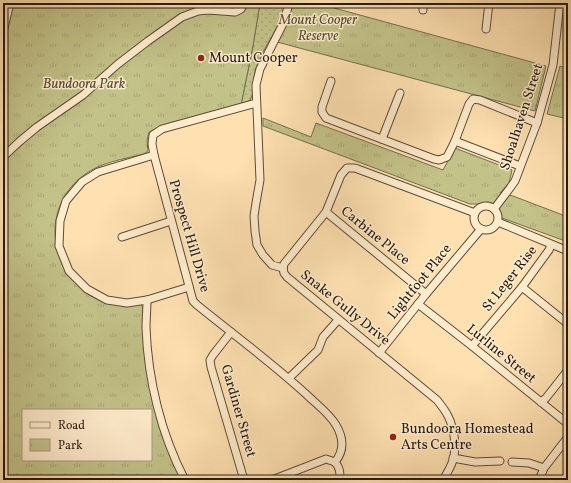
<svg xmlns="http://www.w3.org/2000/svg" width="571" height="483" font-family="Vollkorn,serif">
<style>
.grass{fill:url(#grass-dots);stroke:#746e4e}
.park{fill:url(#park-tufts);stroke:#746e4e;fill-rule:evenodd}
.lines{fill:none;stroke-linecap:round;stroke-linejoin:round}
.minor-casing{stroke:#5b4c3a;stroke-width:9}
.minor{stroke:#ffeccc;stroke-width:7}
.poi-dot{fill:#8f2418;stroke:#ffeccc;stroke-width:1.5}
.labels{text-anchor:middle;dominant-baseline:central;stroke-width:3;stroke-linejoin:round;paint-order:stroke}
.park-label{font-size:14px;font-style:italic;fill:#544c36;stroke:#ffeccc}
.poi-label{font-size:14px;fill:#241a13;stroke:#ffeccc;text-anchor:start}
.street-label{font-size:14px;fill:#241a13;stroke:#ffeccc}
</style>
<defs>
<pattern id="grass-dots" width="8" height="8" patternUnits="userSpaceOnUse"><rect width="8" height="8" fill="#c3c289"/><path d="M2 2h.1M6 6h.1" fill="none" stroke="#a7a675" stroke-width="1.8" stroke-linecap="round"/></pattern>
<pattern id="park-tufts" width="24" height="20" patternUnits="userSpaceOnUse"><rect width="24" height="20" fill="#c3c289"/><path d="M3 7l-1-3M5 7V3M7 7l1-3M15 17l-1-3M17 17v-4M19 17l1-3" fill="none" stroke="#a7a675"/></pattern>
</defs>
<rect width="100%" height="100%" fill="#ffe1b1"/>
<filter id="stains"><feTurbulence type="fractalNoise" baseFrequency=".005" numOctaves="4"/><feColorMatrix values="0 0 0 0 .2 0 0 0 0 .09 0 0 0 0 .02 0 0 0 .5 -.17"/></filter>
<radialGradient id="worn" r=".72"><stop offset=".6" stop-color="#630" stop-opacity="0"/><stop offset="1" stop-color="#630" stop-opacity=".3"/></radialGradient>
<path class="grass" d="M260,3h26c-5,25 -22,41 -30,65 -1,4 -2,8 -2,12 -2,6 0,17 -5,21 -2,1 -6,2 -8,4l12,-59z"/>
<g class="park">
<path d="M3,3h257l-7,43 -12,59 -84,23 -8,4 -2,8 1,11 -4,3c-20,5 -43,8 -60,21 -37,27 -38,79 -6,110 6,7 16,14 25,16 4,1 9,1 13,1 8,1 16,2 24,2l3,3v17l3,38 36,118h-179zM23,410h128v50h-128z"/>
<polygon points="292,3 316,3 546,66 535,111 277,42"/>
<polygon points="560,66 568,69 568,119 547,114"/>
<polygon points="263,118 311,137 316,123 443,170 455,148 512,170 509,183 500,193 513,196 568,217 568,242 502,218 500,211 488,202 477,204 470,204 263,126"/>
</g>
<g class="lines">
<g class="minor-casing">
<g id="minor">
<polyline points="423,10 423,3"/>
<polyline points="486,29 489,3"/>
<polyline points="3,32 10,3"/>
<polyline points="331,81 322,107 322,112 326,118 434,159 439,160 447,157 455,141 520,166"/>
<path d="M256,103l-94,26 -9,6 -1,9 2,11 39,146 4,4c36,29 74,57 109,89 10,10 23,19 30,31 7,12 9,25 -1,37"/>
<polyline points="382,139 400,93"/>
<polyline points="455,141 469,104 473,99 480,100 537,123"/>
<polyline points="154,155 98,172 82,182 66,201 60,221 59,246 69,271 87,289 107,300 127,303 147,300 189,287"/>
<polyline points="3,157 19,142 37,127 83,95 118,64 148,41 182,17 198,11 208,10 235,12 241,9 244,3"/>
<circle cx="486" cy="218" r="12"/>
<polyline points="494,209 510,188 515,181 537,123 553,65 560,3"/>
<polyline points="326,212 426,294"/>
<polyline points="498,222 568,251"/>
<polyline points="122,237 171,221"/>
<path d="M283,268l1,5 3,4 150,123c4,5 8,10 11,16 6,12 9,30 5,44 -2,7 -6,13 -10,20"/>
<polyline points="283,268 272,265 263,255 257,245 255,231 254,216 256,203 260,180 256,85 260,69 284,22 289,3"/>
<polyline points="283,268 284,264 326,212 341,175 347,168 355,168 475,213"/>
<polyline points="522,287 568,324"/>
<path d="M147,300c0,9 -1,19 -1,28 2,52 15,106 39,152"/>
<polyline points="418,304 472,346 568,424"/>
<polyline points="231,332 213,355 210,360 211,367 244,480"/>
<polyline points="472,346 522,287 549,250 551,245"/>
<polyline points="379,353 426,294 481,229"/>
<polyline points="289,378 318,350 323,337 338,320"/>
<polyline points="541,402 546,398 568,370"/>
<polyline points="453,458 475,462 500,461"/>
<path d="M335,462c5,6 5,10 5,18"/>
<polyline points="512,462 529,463 544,468"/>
<polyline points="272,480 326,459 335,462"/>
<polyline points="539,480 544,468 568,437"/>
</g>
</g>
<use href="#minor" class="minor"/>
</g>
<g class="poi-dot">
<circle cx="201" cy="58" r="4"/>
<circle cx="393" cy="437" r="4"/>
</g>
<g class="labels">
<g class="park-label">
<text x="318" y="20">Mount Cooper<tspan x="318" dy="16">Reserve</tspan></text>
<text x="84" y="84">Bundoora Park</text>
</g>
<g class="poi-label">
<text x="209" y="58">Mount Cooper</text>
<text x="401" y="429">Bundoora Homestead<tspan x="401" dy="16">Arts Centre</tspan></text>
</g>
<g class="street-label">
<text transform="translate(522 117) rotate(-72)">Shoalhaven Street</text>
<text transform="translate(189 236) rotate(74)">Prospect Hill Drive</text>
<text transform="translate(375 236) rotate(39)">Carbine Place</text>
<text transform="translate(510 279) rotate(-52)">St Leger Rise</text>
<text transform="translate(420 282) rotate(-51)">Lightfoot Place</text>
<text transform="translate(345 308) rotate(39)">Snake Gully Drive</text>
<text transform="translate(501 354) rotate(39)">Lurline Street</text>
<text transform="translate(238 411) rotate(74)">Gardiner Street</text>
</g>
</g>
<rect width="571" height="483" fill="none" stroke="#ffe1b1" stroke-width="16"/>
<rect x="4" y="4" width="563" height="475" fill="none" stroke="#241a13" stroke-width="2"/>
<rect x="8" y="8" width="555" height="467" fill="none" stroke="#241a13"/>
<rect x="22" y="409" width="130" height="52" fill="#ffeccc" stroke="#a79882"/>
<rect x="30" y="422" width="20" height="6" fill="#ffeccc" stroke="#a79882"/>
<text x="58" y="429" font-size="12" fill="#241a13">Road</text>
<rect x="30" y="439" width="20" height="12" fill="url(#park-tufts)" stroke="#a79882"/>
<text x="58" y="449" font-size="12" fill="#241a13">Park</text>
<rect width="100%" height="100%" filter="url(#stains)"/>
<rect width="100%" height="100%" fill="url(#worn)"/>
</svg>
